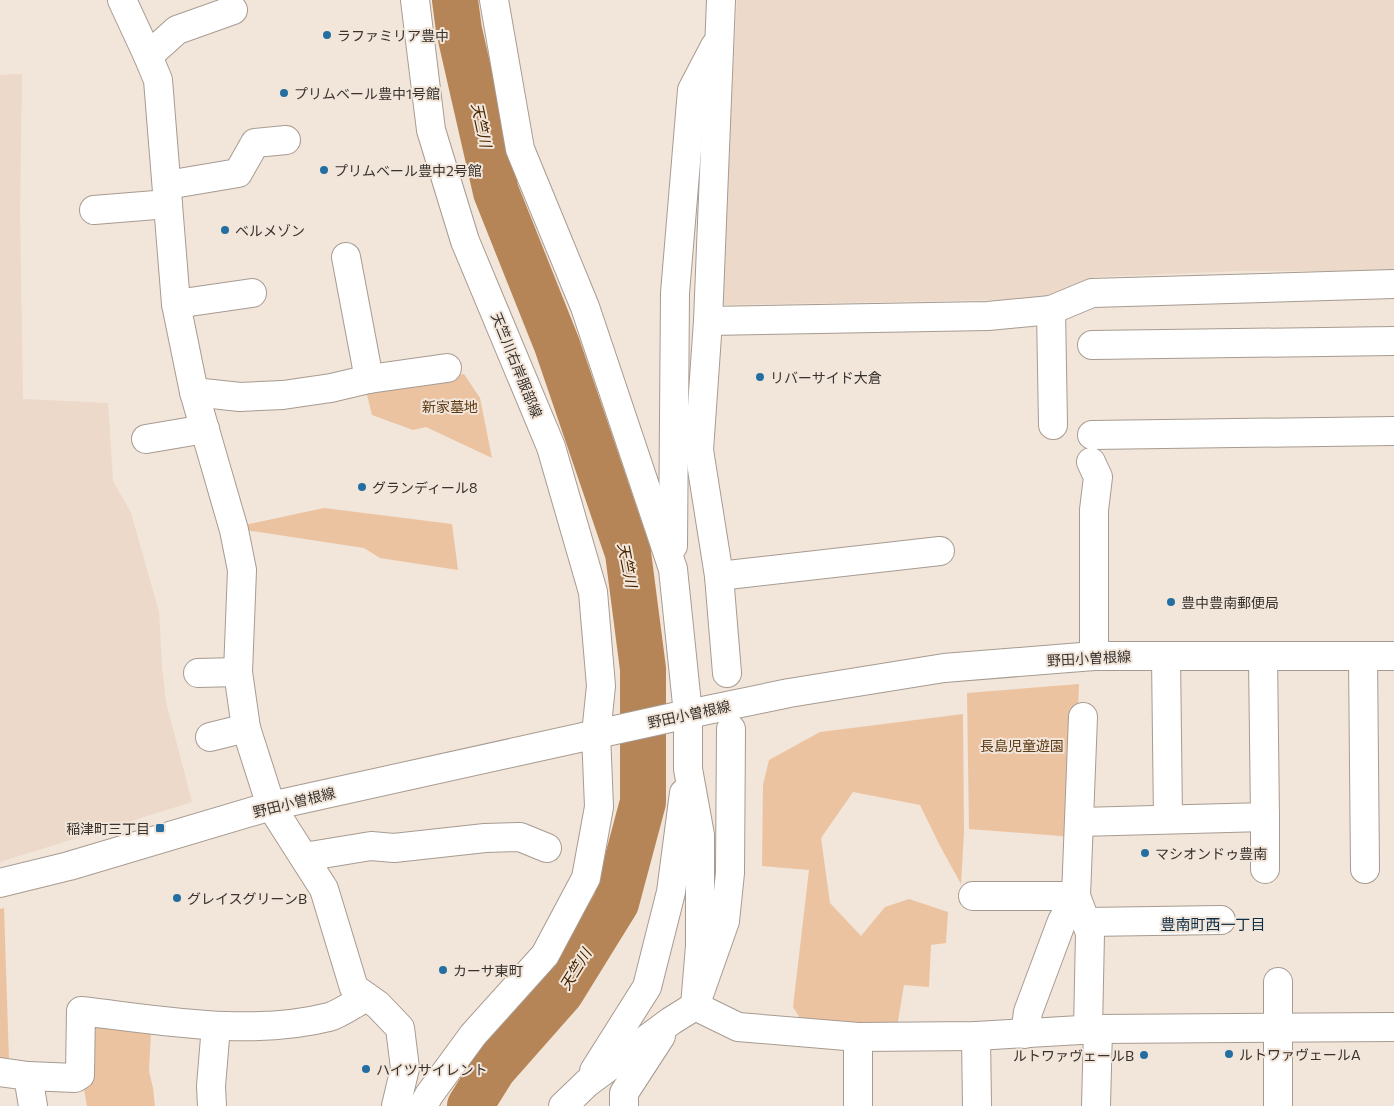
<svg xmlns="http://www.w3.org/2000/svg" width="1394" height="1106" font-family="Commissioner,'Noto Sans JP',sans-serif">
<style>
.built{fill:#ecd9c9}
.green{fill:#ecc3a0}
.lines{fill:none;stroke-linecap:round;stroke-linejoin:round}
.river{stroke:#b68557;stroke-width:46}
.minor-casing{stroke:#a79b91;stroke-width:30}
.minor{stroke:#fff;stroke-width:28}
.poi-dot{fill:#246ea1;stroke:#f2e5d9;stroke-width:2}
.labels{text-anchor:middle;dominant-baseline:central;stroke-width:4;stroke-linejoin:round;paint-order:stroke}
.poi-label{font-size:14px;fill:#37322e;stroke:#f2e5d9;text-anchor:start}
.street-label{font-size:14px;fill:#37322e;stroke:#f2e5d9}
.park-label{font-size:14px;fill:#5e3b17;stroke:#f2e5d9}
.water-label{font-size:15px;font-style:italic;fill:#452400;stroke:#f2e5d9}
.neighbourhood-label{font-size:15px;fill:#0c2f48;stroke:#f2e5d9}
</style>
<rect width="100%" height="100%" fill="#f2e5d9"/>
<g class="built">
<polygon points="737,0 1394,0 1394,271 1239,271 1094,277 1040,299 723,305 720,302"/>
<polygon points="22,74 20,213 23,399 108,403 113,481 131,513 159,612 162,666 166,702 192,802 0,862 0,75"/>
</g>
<g class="green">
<polygon points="464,374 480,398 492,458 426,427 413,430 372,415 365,387"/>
<polygon points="324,508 452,524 458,570 380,558 364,548 245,530 244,525"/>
<polygon points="1079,684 1073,837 969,829 967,693"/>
<polygon points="963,714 964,832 961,884 939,844 920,805 853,792 821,838 830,903 861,936 885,907 909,899 948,912 946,943 931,945 929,987 904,985 897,1027 802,1021 793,1007 809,870 762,866 763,785 769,760 820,732"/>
<polygon points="4,908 9,1061 0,1061 0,909"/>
<polygon points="86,1025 151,1032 149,1071 153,1088 155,1106 87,1106 83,1084"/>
</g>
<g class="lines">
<polyline class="river" points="455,0 459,30 496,192 557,345 628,553 643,669 643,802 616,903 561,992 493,1069 470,1106"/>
<g class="minor-casing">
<g id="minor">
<polyline points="122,0 148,56 158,80 176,304 194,392 234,530 242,570 238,672 246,728 271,806 324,889 354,988 378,1005 400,1028 405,1068 396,1106"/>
<polyline points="415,0 431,130 465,241 551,447 593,592 601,686 596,734 599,807 586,878 545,955 473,1035 429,1095 423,1106"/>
<polyline points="494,0 520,149 585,307 673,569 688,714 688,769 700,835 700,946 695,1006 671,1021 587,1083 563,1106"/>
<polyline points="721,0 708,321 699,450 719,576 727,673"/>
<polyline points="148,56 177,30 233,10"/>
<polyline points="167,185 238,173 255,143 286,140"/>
<polyline points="94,210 168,204"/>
<polyline points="346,257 369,379"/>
<polyline points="176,304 252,293"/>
<polyline points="1051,310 1053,425"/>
<polyline points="708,321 988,316 1051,310 1092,293 1394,284"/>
<polyline points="1092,345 1394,341"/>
<polyline points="194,392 240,397 283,395 331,388 369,379 447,368"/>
<polyline points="1092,435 1394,431"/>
<polyline points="146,439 205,429"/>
<polyline points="1091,462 1098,477 1094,510 1094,656"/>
<polyline points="673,546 675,293 692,90 715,46"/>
<polyline points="719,576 940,551"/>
<polyline points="1166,656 1168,819"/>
<polyline points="1363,656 1365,869"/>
<polyline points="198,673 238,672"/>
<polyline points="731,729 730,873 725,921 695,1006 738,1027 858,1037 858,1106"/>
<polyline points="210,737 246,728"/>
<polyline points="1265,817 1265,869"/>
<polyline points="1080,822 1265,817 1263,656"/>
<polyline points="304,857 371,846 394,848 485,838 520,837 547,848"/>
<polyline points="0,883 69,866 271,806 674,717 789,693 944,668 1094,656 1394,656"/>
<polyline points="973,896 1076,896 1083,717"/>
<polyline points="1086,922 1221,920"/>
<polyline points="1278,982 1278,1106"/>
<polyline points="1025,1034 1028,1012 1062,921 1076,896 1090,933 1088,1030"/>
<polyline points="976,1036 977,1106"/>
<polyline points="858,1037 976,1036 1098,1029 1394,1027"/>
<polyline points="594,1071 647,987 671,892 684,793"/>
<polyline points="0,1072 28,1076 33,1106"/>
<path d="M28,1076l47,2 5,-3 1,-64c80,9 169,26 248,6 11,-3 26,-14 37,-20"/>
<polyline points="212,1106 211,1086 216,1026"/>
<polyline points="624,1106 624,1093 661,1036"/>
<polyline points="1096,1106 1098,1029"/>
</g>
</g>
<use href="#minor" class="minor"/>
</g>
<g class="poi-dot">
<circle cx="327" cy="35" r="5"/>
<circle cx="284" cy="93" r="5"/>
<circle cx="324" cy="170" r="5"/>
<circle cx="225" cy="230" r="5"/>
<circle cx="760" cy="377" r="5"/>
<circle cx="362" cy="487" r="5"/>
<circle cx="1171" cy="602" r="5"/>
<rect x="155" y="823" width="10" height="10" rx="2.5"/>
<circle cx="1145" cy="853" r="5"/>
<circle cx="177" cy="898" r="5"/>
<circle cx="443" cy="970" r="5"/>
<circle cx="1229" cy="1054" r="5"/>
<circle cx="1144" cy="1055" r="5"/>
<circle cx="366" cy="1069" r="5"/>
</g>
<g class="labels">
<g class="poi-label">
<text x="337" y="35">ラファミリア豊中</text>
<text x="294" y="93">プリムベール豊中1号館</text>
<text x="334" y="170">プリムベール豊中2号館</text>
<text x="235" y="230">ベルメゾン</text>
<text x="770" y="377">リバーサイド大倉</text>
<text x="372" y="487">グランディール8</text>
<text x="1181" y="602">豊中豊南郵便局</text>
<text x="150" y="828" text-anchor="end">稲津町三丁目</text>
<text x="1155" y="853">マシオンドゥ豊南</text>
<text x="187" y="898">グレイスグリーンB</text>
<text x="453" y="970">カーサ東町</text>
<text x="1239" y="1054">ルトワァヴェールA</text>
<text x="1134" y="1055" text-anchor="end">ルトワァヴェールB</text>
<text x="376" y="1069">ハイツサイレント</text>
</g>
<g class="street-label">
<text transform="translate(517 365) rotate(68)">天竺川右岸服部線</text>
<text transform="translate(1089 658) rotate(-3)">野田小曽根線</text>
<text transform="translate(689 714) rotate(-12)">野田小曽根線</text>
<text transform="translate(294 802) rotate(-14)">野田小曽根線</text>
</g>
<g class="park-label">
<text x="450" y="406">新家墓地</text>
<text x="1022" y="745">長島児童遊園</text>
</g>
<g class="water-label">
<text transform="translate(482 125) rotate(78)">天竺川</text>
<text transform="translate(628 565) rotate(79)">天竺川</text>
<text transform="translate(575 969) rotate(-58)">天竺川</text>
</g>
<g class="neighbourhood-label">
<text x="1213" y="924">豊南町西一丁目</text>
</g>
</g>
</svg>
